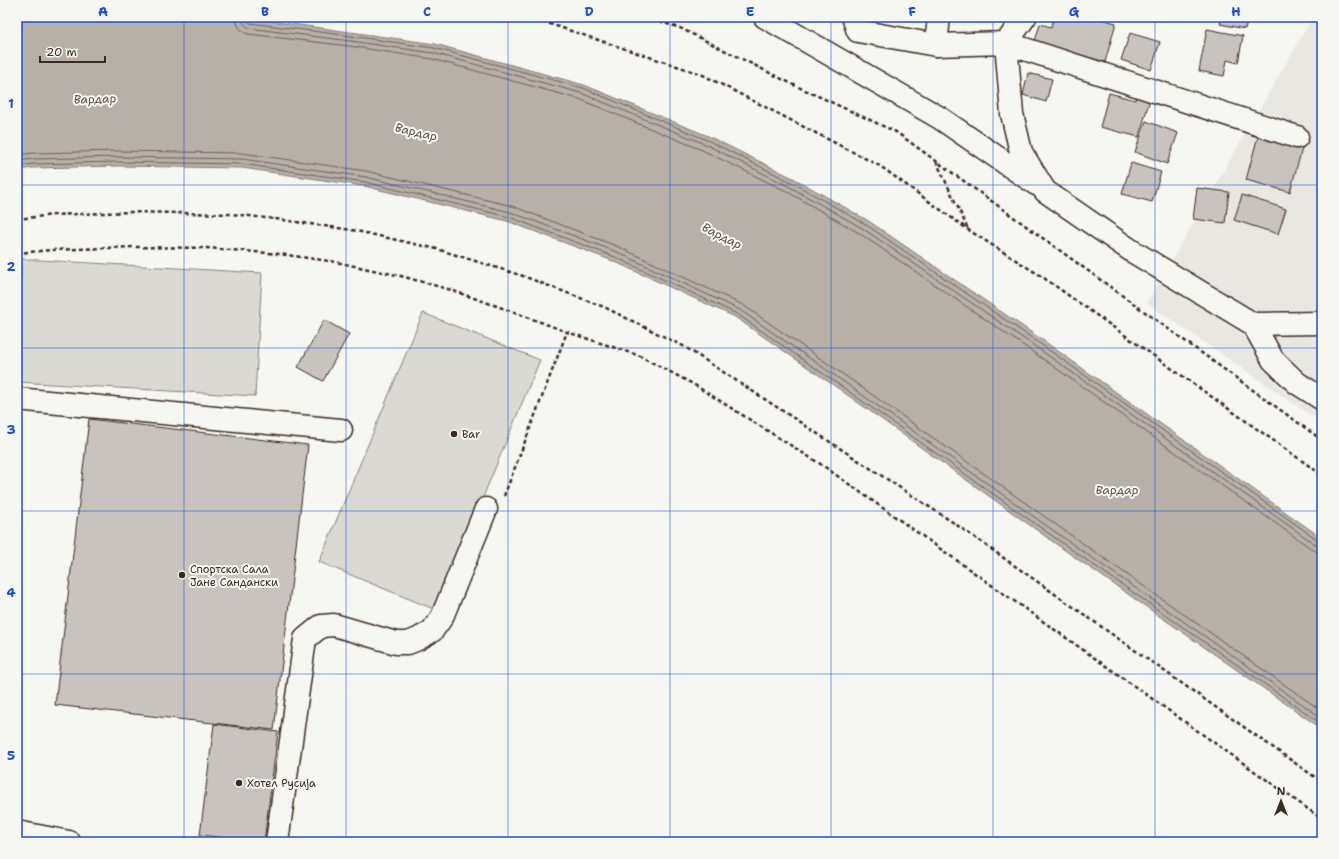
<svg xmlns="http://www.w3.org/2000/svg" width="1339" height="859" font-family="'Shantell Sans',sans-serif">
<style>
.built{fill:#e8e7e2}
.green{fill:#dad9d3;stroke:#8a8278}
.water{fill:#b6b0a9;stroke:#857a71}
.lines{fill:none;stroke-linecap:round;stroke-linejoin:round}
.shore{stroke:#6c6056;stroke-width:1}
.building{fill:#c8c3be;stroke:#3b2a1e}
.minor-casing{stroke:#3b2a1e;stroke-width:25}
.path{stroke:#3b2a1e;stroke-width:2.5;stroke-dasharray:4 3;stroke-linecap:butt}
.minor{stroke:#f6f6f2;stroke-width:22}
.grid{fill:none;stroke:#1d4ed8;stroke-width:1;stroke-opacity:0.55}
.poi-dot{fill:#3b2a1e;stroke:#f6f6f2;stroke-width:1.5}
.labels{text-anchor:middle;dominant-baseline:central;stroke-width:4;stroke-linejoin:round;paint-order:stroke}
.poi-label{font-size:11px;fill:#3b2a1e;stroke:#f6f6f2;text-anchor:start}
.water-label{font-size:12px;font-style:italic;fill:#605248;stroke:#f6f6f2}
.neatline{fill:none;stroke:#1d4ed8;stroke-width:1.5}
.grid-label{font-size:13px;text-anchor:middle;font-weight:bold;fill:#1d4ed8}
</style>
<rect width="100%" height="100%" fill="#f6f6f2"/>
<filter id="ink" filterUnits="userSpaceOnUse"><feTurbulence type="fractalNoise" baseFrequency=".025" numOctaves="2"/><feDisplacementMap in="SourceGraphic" scale="8" xChannelSelector="R" yChannelSelector="G"/><feConvolveMatrix kernelMatrix="1 2 1 2 8 2 1 2 1" color-interpolation-filters="sRGB"/></filter>
<g filter="url(#ink)">
<polygon class="built" points="1313,17 1322,17 1322,423 1147,303"/>
<g class="green">
<polygon points="22,259 262,273 255,396 17,382 17,280 21,280"/>
<polygon points="423,313 540,360 436,610 319,562"/>
</g>
<polygon class="water" points="48,17 221,17 257,19 435,44 584,85 708,136 795,179 867,220 1041,339 1322,538 1322,729 1073,556 839,389 735,317 613,261 507,221 364,186 242,168 118,166 34,168 17,170 17,19"/>
<g class="lines">
<g class="shore">
<path d="M236,17c0,8 4,14 12,17l101,12 83,13 147,40 123,51 86,42 71,41 174,119 279,197 5,3h5"/>
<polyline points="242,17 244,24 249,28 350,41 433,53 581,93 705,144 790,187 862,228 1036,347 1315,544 1322,546"/>
<polyline points="247,17 247,21 250,23 351,36 434,48 583,88 707,140 793,183 865,224 1039,343 1318,540 1322,541"/>
<polyline points="17,155 34,153 118,151 242,153 366,171 512,206 619,247 743,305 847,377 1082,543 1322,711"/>
<polyline points="17,161 34,159 118,157 242,159 366,177 510,212 617,252 740,310 844,382 1078,548 1322,718"/>
<polyline points="17,166 34,164 118,162 242,164 365,182 509,217 615,257 737,314 841,386 1075,552 1322,724"/>
</g>
</g>
<g class="building">
<polygon points="1054,17 1094,17 1116,23 1105,62 1064,50 1032,51 1040,24 1051,27"/>
<polygon points="1222,17 1248,17 1245,29 1220,24"/>
<polygon points="1207,29 1243,36 1238,63 1227,60 1224,76 1199,71"/>
<polygon points="1130,33 1160,42 1151,70 1121,60"/>
<polygon points="1028,73 1052,79 1046,102 1023,95"/>
<polygon points="1109,93 1135,100 1137,95 1150,99 1139,137 1100,127"/>
<polygon points="1146,121 1178,133 1167,164 1135,152"/>
<polygon points="1260,129 1304,141 1290,192 1246,180"/>
<polygon points="1131,163 1161,172 1152,202 1122,194"/>
<polygon points="1197,188 1229,192 1225,223 1193,219"/>
<polygon points="1242,195 1286,209 1278,234 1234,220"/>
<polygon points="324,320 349,334 323,381 298,367"/>
<polygon points="89,419 308,445 274,730 55,705"/>
<polygon points="214,724 278,732 264,842 200,835"/>
</g>
<g class="lines">
<g class="minor-casing">
<g id="minor">
<polyline points="765,17 940,118 1036,184"/>
<polyline points="853,17 858,31 936,45 1006,43 1025,17"/>
<polyline points="936,45 939,17"/>
<polyline points="1297,137 1006,43 1012,114 1021,152 1045,191 1132,251 1253,324 1273,360 1297,383 1322,399"/>
<polyline points="1253,324 1322,323"/>
<polyline points="17,399 341,430"/>
<polyline points="17,832 69,842"/>
<polyline points="277,842 305,639 321,626 334,625 396,643 408,643 418,639 432,631 442,617 486,509"/>
</g>
</g>
<g class="path">
<polyline points="529,17 701,74 880,166 970,231 1044,278 1322,475"/>
<polyline points="646,17 680,28 794,85 896,132 1322,440"/>
<polyline points="936,161 969,231"/>
<polyline points="17,219 53,215 129,212 232,214 283,220 352,230 437,249 523,276 604,307 685,347 954,523 1322,782"/>
<polyline points="17,253 52,250 133,247 207,248 280,254 336,262 401,276 451,290 511,311 567,332 640,356 693,384 822,465 1322,819"/>
<polyline points="504,496 567,332"/>
</g>
<use href="#minor" class="minor"/>
</g>
</g>
<path class="grid" d="M184,17v825M346,17v825M508,17v825M670,17v825M831,17v825M993,17v825M1155,17v825M17,185h1305M17,348h1305M17,511h1305M17,674h1305"/>
<g class="poi-dot">
<circle cx="454" cy="434" r="4"/>
<circle cx="182" cy="575" r="4"/>
<circle cx="239" cy="783" r="4"/>
</g>
<g class="labels">
<g class="poi-label">
<text x="462" y="434">Bar</text>
<text x="190" y="569">Спортска Сала<tspan x="190" dy="13">Јане Сандански</tspan></text>
<text x="247" y="783">Хотел Русија</text>
</g>
<g class="water-label">
<text transform="translate(95 99) rotate(-2)">Вардар</text>
<text transform="translate(416 132) rotate(13)">Вардар</text>
<text transform="translate(722 236) rotate(27)">Вардар</text>
<text x="1117" y="490">Вардар</text>
</g>
</g>
<rect width="1339" height="859" fill="none" stroke="#f6f6f2" stroke-width="44"/>
<g transform="translate(1281 801)" stroke="#f6f6f2" stroke-width="3" paint-order="stroke">
<path d="M0-3L7 15L0 10L-7 15Z" fill="#3b2a1e"/>
<text y="-6" font-size="11" font-weight="bold" text-anchor="middle" fill="#3b2a1e">N</text>
</g>
<path d="M40 56v6h65v-6" fill="none" stroke="#3b2a1e" stroke-width="2"/>
<text x="46" y="56" font-size="12" fill="#3b2a1e" stroke="#f6f6f2" stroke-width="3" paint-order="stroke">20 m</text>
<rect x="22" y="22" width="1295" height="815" class="neatline"/>
<g class="grid-label">
<text x="103" y="16">A</text>
<text x="265" y="16">B</text>
<text x="427" y="16">C</text>
<text x="589" y="16">D</text>
<text x="750" y="16">E</text>
<text x="912" y="16">F</text>
<text x="1074" y="16">G</text>
<text x="1236" y="16">H</text>
<text x="11" y="108">1</text>
<text x="11" y="271">2</text>
<text x="11" y="434">3</text>
<text x="11" y="597">4</text>
<text x="11" y="760">5</text>
</g>
</svg>
